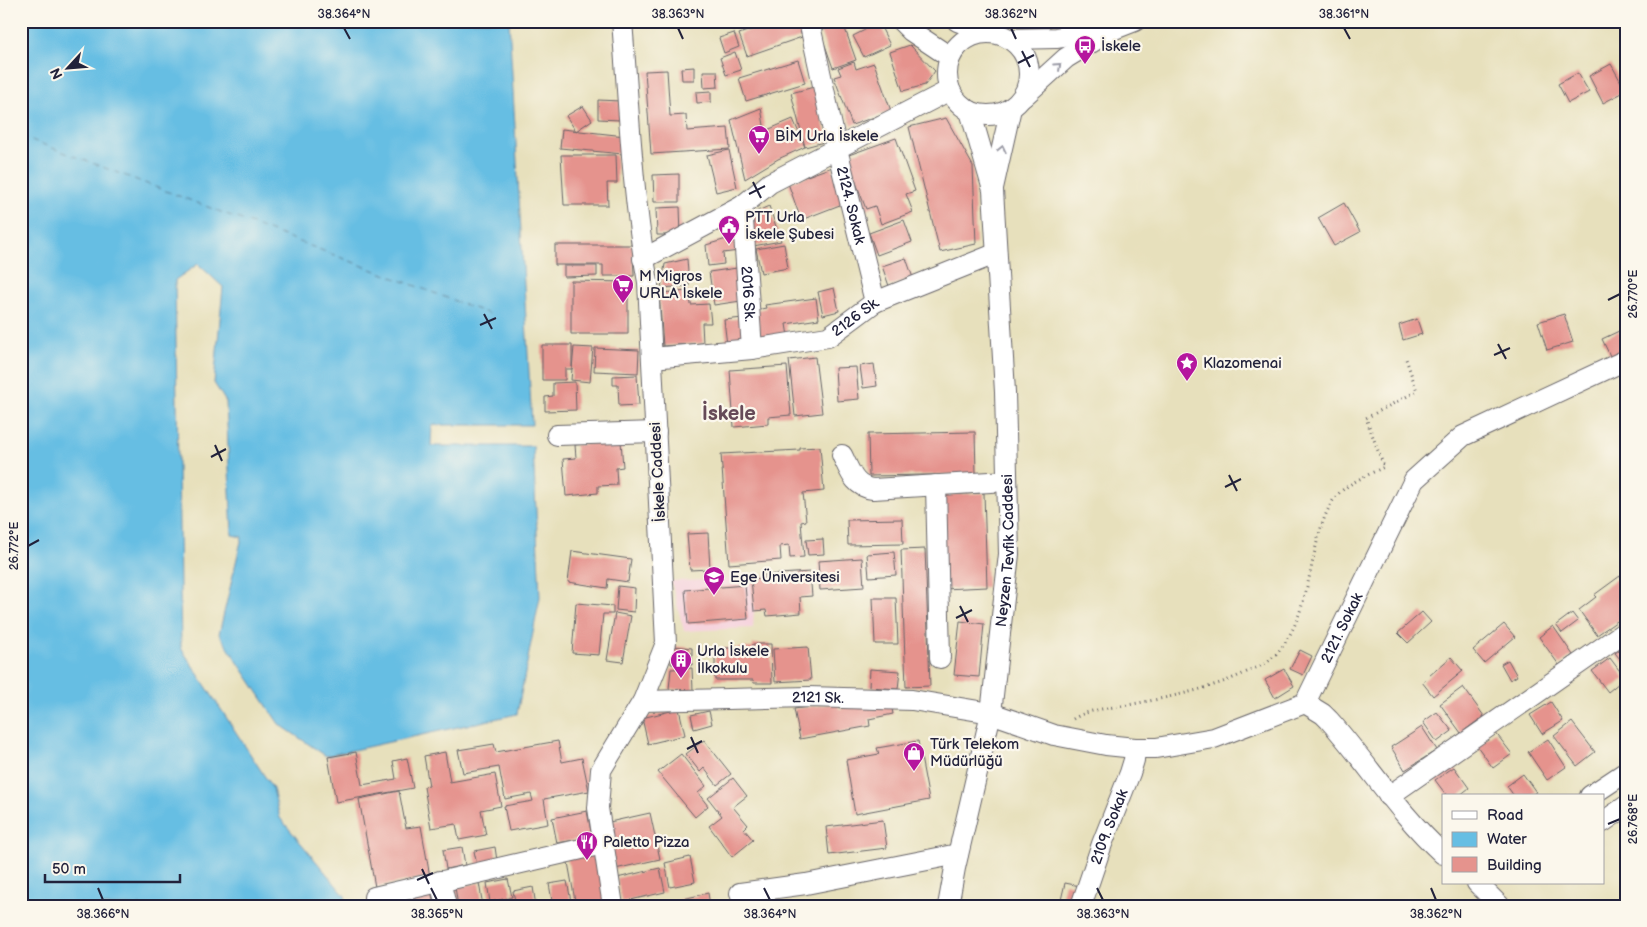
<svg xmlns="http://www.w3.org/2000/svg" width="1647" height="927" font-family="'Balsamiq Sans',sans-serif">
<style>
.built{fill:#f5cfdb}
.water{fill:#66bee3;stroke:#44708f}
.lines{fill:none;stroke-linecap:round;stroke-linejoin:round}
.ferry{stroke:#3a5976;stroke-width:1;stroke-dasharray:6 5;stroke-linecap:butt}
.building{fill:#e5938d}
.minor-casing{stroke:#676468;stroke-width:22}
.path{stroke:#676468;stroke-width:3;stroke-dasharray:1 4;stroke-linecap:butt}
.minor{stroke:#fff;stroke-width:20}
.oneway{stroke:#9c9ca7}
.ticks{fill:none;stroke:#22223b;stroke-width:2}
.labels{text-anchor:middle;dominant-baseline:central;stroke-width:4.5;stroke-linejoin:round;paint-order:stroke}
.poi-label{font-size:15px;fill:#22223b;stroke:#fbf7ec;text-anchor:start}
.street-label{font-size:15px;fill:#22223b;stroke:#fbf7ec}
.district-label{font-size:20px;font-weight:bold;fill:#664a58;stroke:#fbf7ec}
.neatline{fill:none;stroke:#22223b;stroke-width:2}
.ticks-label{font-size:12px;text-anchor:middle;fill:#22223b}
</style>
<rect width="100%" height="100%" fill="#fbf7ec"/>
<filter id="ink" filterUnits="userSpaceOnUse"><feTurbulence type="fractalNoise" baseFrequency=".02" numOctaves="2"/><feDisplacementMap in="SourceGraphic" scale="10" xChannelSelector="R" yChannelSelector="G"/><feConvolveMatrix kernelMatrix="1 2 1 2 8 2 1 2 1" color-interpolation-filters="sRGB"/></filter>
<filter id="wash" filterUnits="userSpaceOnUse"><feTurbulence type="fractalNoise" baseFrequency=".0096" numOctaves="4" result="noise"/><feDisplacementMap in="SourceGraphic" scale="20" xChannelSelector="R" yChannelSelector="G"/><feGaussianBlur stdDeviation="1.12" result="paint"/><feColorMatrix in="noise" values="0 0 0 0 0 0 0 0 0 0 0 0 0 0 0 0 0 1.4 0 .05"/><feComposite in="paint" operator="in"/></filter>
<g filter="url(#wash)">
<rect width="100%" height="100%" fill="#e7e0bc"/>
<polygon class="built" points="751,579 754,611 753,628 684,631 671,581"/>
<polygon class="water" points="21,21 509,21 532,425 432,425 431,446 533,446 540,597 517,714 326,756 279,724 219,634 242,537 232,535 226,402 214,383 223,287 198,264 175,280 181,648 273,789 280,818 345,896 347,906 21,906"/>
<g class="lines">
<polyline class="ferry" points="21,136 492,315"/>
</g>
<g id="blocks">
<g class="building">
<polygon points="777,21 797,21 802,37 747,56 739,34"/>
<polygon points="843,23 856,60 833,68 820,31"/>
<polygon points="879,23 890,45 864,57 853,36"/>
<polygon points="734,33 739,47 724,53 719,38"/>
<polygon points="910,45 935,71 925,85 903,91 890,52"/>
<polygon points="735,52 741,70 726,75 720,58"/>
<polygon points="798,60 805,83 746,101 739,78"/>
<polygon points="854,62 856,69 874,63 891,111 852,125 834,77 841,75 838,68"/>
<polygon points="1611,64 1626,91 1603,103 1589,76"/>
<polygon points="694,67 694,80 682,80 681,68"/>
<polygon points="667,70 670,116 686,115 687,131 728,128 730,149 651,154 645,71"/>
<polygon points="703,71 717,71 718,87 704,88"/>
<polygon points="1578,73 1589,92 1568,103 1558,84"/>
<polygon points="814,87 828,141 805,147 778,159 745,179 731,120 761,108 765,131 793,119 805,147 791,93"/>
<polygon points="711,91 711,102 697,103 696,92"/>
<polygon points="598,100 620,101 620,120 598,119"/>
<polygon points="583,106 592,120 576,131 566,116"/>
<polygon points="946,118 973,166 976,244 940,252 909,127"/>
<polygon points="562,129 625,136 623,154 560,148"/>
<polygon points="896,138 915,191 906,194 913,212 881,224 875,206 866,209 846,156"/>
<polygon points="729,150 737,187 716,192 707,155"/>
<polygon points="561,155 616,155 617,183 607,183 608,205 564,205"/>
<polygon points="832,167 845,203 801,220 788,183"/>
<polygon points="679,174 679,202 654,202 653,175"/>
<polygon points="1344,203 1360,232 1334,246 1318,218"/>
<polygon points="769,206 781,241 753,246 746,216"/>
<polygon points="680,207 681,235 657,235 656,208"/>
<polygon points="904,220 912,242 877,255 869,233"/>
<polygon points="737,236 739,251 723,253 724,264 708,266 706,245"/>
<polygon points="784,244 788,268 761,273 756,249"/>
<polygon points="555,245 633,245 634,276 603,276 603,265 555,265"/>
<polygon points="906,258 913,278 889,286 882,266"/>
<polygon points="687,259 689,286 661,288 665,264"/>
<polygon points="564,266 597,266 597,276 564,277"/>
<polygon points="737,268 741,301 714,305 709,272"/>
<polygon points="571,281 628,282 628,334 571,334"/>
<polygon points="834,288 839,311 823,315 818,292"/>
<polygon points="690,291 691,305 709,304 711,323 702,323 703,343 663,346 659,293"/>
<polygon points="816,298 819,319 786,324 788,336 761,340 756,310 766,308 765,305"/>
<polygon points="1564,314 1573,342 1547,350 1538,322"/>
<polygon points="743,318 746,343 727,345 724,320"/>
<polygon points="1417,319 1422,334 1403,340 1399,325"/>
<polygon points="1619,331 1626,345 1626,351 1611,358 1602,339"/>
<polygon points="542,345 572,345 572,369 565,369 565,380 542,380"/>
<polygon points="574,347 593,348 590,382 571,380"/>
<polygon points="595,348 639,350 638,373 594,371"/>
<polygon points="815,357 822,413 795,416 789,360"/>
<polygon points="874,364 877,386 863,388 860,366"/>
<polygon points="787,366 791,415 768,417 768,424 734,427 730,370"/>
<polygon points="856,367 859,399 837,401 835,368"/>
<polygon points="637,375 639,405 619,406 618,385 613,385 613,376"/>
<polygon points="575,382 576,410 545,411 545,397 553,396 553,383"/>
<polygon points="975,432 976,474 869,476 868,434"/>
<polygon points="621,441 623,467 616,468 617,485 598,486 598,493 566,496 563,459 576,458 575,445"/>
<polygon points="820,447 824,491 803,493 806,521 801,522 804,557 790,558 789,545 780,546 781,560 729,564 721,454 800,450 800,448"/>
<polygon points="984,493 987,587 944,589 941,495"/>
<polygon points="902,519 903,544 848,545 847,520"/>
<polygon points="708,533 710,569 690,570 687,534"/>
<polygon points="823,539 824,554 808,555 806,540"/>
<polygon points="925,549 930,686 906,687 901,550"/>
<polygon points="572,551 631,559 628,582 608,579 607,588 568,582"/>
<polygon points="894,552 896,575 869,577 867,554"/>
<polygon points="862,558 864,587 820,590 818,561"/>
<polygon points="810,572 812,596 800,597 801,613 767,616 766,610 754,611 751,579 764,578 764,575"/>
<polygon points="1620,576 1626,583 1626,615 1597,635 1579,610 1596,597 1594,595"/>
<polygon points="745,585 748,619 688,624 685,590"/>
<polygon points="618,586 635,588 634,612 616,610"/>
<polygon points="873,598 896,598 898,644 875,644"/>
<polygon points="576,603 613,606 613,614 603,614 599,655 572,653"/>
<polygon points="1422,612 1431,622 1408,643 1398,633"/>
<polygon points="615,613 631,616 623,662 607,660"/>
<polygon points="1572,613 1578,621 1562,633 1556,625"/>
<polygon points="960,621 984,624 979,677 954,675"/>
<polygon points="1504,624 1515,637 1484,663 1473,650"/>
<polygon points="1553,626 1573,655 1559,665 1539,637"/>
<polygon points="753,644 771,644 772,683 754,683 753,680 715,680 715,648 753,648"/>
<polygon points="1626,645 1626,666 1615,653"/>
<polygon points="672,646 692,648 692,665 671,664"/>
<polygon points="808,647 811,680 775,682 773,649"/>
<polygon points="1300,650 1312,656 1303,675 1290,669"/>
<polygon points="1451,657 1463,671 1433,696 1422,682"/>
<polygon points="1610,658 1625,678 1608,692 1592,671"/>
<polygon points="1508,660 1517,676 1510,680 1501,664"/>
<polygon points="692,668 693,690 669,689 671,669"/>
<polygon points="870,669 900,671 898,689 869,687"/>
<polygon points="1284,669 1294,686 1275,698 1265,680"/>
<polygon points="1463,687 1484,716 1461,733 1440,704"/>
<polygon points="1551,702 1563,721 1542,734 1530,715"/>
<polygon points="838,703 839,709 866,704 891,704 893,714 869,719 870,726 800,739 794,709"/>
<polygon points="679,709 685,735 648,744 642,718"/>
<polygon points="709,711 712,724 694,729 691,715"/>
<polygon points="1437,712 1452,731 1437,742 1423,722"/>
<polygon points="1572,722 1595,752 1577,766 1554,736"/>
<polygon points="1422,727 1437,750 1405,770 1391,747"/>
<polygon points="1495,732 1512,754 1493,768 1477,746"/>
<polygon points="1548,739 1566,767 1547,780 1528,752"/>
<polygon points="704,740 731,774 717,785 704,768 700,772 686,754"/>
<polygon points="558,741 562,762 582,758 589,791 544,799 548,824 509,831 504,806 533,801 531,794 505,799 499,767 463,773 458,750 494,744 496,752"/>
<polygon points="918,741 929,800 855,814 846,760 879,754 877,748"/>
<polygon points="356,752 362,785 396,779 393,761 407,758 413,788 336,802 328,757"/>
<polygon points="445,752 450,782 495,774 501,806 481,810 486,835 459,840 456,824 431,828 424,787 429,786 424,756"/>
<polygon points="681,754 706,786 698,793 708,806 695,817 658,772"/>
<polygon points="1454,767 1469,788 1459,796 1447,796 1435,780"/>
<polygon points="1523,774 1536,792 1530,796 1514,796 1507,786"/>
<polygon points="733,778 747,796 733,807 748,825 744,829 753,840 732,857 709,826 722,816 708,798"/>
<polygon points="399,791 406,828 421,826 430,877 375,887 359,799"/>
<polygon points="587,811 592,837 557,843 552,818"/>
<polygon points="650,813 660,859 615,869 605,823"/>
<polygon points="883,820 887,848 829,855 826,827"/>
<polygon points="462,847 465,865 446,869 443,850"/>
<polygon points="495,847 497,861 477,865 474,851"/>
<polygon points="598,851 608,906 576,906 567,857"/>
<polygon points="690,857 695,882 670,887 665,863"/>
<polygon points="660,868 665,892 622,902 617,878"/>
<polygon points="508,879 512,897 490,902 487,883"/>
<polygon points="567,881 572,906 553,906 549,884"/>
<polygon points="479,883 483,906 458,906 455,887"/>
<polygon points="1065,883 1080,886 1077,903 1061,900"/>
<polygon points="533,887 536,906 516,906 513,891"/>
<polygon points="431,890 434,906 363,906 363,905"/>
<polygon points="708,893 710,906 658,906 658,905"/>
</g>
</g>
</g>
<g filter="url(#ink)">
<use href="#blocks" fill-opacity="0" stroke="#676468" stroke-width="1"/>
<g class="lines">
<g class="minor-casing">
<g id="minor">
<path id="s1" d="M809,21l28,128 38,153"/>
<polyline points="901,21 911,31 950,57"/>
<polyline points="957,21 986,32"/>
<circle cx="988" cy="74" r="41"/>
<polyline points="1010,39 1056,38 1103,31"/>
<polyline points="1023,97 1066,58 1112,30 1135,21"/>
<polyline points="993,188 1011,108"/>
<path id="s2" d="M742,206l10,143"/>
<polyline points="643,259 742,206 770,183 950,90"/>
<path id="s3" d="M652,358l100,-9 76,-12 47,-35 120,-48"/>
<polyline points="557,435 656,432"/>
<path d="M842,455c8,16 12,32 31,34l134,-8"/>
<polyline points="936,485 940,658"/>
<path id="s4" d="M643,701l166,-4 103,3 79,13 63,22 52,10 29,3h21l58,-10 91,-35 109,-223 49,-44 163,-76"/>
<path d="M1305,703l18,11 6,6c40,45 69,93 114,134"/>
<polyline points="1389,796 1626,631"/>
<polyline points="1590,796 1626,772"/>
<polyline points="1603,822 1626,806"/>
<polyline points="440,881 446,906"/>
<polyline points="1477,883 1500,906"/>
<polyline points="740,893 806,884 958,854"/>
<polyline points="374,897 603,844"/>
<path d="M613,906l-15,-98 3,-38 42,-69 23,-58 -18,-361c-16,-86 -19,-174 -26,-261"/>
<path id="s5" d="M948,906l7,-38 36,-155 18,-159 -4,-162 -12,-202 -23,-79"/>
<path id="s6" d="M1081,906l21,-62 28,-71 4,-13 1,-12"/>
</g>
</g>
<path class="path" d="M1073,719c16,-10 37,-11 55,-14 42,-8 85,-16 123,-35 7,-3 15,-6 20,-11 32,-28 37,-82 47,-121 4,-14 8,-27 16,-39 11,-15 34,-24 50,-32l-18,-49 51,-27 -12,-35"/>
<use href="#minor" class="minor"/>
</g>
<defs><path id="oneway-chevron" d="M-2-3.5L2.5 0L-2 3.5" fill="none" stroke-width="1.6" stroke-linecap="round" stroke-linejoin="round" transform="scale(1.25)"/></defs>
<g class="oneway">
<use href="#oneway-chevron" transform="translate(1058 66) rotate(-42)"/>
<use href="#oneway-chevron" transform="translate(1002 149) rotate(-77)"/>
</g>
</g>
<path class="ticks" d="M344,28l6,11M678,28l5,11M1011,28l5,11M1344,28l6,11M1022,51l8,16M1018,63l16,-8M753,182l8,16M749,194l16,-8M1608,300l12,-6M484,314l8,15M480,325l16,-7M1498,344l8,15M1494,355l16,-7M215,445l7,16M211,457l15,-8M1229,475l8,16M1225,487l16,-8M28,546l11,-6M960,606l8,16M956,618l16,-8M691,737l7,16M687,749l15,-8M1608,824l12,-5M422,869l7,15M417,880l16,-7M98,888l5,12M431,888l6,12M764,888l6,12M1097,888l6,12M1431,888l5,12"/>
<defs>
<g id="bus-pin" transform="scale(1.125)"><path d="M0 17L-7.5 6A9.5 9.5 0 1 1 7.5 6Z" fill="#b5179e" stroke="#fbf7ec"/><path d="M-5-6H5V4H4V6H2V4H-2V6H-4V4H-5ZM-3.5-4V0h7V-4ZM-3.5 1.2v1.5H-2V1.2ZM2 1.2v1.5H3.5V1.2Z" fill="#fff"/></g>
<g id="supermarket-pin" transform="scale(1.125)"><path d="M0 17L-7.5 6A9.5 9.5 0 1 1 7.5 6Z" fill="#b5179e" stroke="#fbf7ec"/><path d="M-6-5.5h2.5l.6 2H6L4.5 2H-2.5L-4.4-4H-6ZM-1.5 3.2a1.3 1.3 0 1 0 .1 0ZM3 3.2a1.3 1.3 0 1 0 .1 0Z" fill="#fff"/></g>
<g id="civic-pin" transform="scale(1.125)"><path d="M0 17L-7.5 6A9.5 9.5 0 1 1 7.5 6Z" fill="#b5179e" stroke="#fbf7ec"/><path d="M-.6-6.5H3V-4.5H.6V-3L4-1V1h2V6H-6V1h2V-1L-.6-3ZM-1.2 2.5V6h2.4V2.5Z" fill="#fff"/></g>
<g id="sight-pin" transform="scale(1.125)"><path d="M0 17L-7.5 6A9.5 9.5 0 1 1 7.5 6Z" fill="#b5179e" stroke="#fbf7ec"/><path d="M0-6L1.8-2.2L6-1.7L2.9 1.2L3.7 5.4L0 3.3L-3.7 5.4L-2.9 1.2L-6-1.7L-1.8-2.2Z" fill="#fff"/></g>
<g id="university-pin" transform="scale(1.125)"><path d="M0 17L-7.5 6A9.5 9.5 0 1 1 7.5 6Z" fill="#b5179e" stroke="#fbf7ec"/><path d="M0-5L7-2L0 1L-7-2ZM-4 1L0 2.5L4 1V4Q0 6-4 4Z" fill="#fff"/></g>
<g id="building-pin" transform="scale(1.125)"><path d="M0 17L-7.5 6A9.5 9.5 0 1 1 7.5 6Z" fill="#b5179e" stroke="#fbf7ec"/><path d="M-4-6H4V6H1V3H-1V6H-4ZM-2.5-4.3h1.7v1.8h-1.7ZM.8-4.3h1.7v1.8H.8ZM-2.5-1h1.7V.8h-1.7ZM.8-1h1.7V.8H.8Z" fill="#fff"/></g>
<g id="shop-pin" transform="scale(1.125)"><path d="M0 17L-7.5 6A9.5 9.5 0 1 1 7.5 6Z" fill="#b5179e" stroke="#fbf7ec"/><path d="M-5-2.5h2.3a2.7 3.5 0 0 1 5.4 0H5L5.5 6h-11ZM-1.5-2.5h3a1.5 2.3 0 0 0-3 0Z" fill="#fff"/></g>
<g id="restaurant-pin" transform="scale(1.125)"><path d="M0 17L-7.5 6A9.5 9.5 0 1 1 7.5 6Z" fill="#b5179e" stroke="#fbf7ec"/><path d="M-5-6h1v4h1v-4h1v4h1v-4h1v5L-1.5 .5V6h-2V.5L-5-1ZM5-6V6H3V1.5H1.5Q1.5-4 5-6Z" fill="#fff"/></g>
</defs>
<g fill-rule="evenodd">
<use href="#bus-pin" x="1085" y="46"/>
<use href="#supermarket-pin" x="759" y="136"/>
<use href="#civic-pin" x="729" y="226"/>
<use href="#supermarket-pin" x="623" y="285"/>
<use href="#sight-pin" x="1187" y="363"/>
<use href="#university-pin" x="714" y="577"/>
<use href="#building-pin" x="681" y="660"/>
<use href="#shop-pin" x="914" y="753"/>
<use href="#restaurant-pin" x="587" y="842"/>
</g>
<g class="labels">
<g class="poi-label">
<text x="1101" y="46">İskele</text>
<text x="775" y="136">BİM Urla İskele</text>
<text x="745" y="217">PTT Urla<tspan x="745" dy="17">İskele Şubesi</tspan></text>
<text x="639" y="276">M Migros<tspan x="639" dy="17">URLA İskele</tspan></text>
<text x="1203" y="363">Klazomenai</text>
<text x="730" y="577">Ege Üniversitesi</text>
<text x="697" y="651">Urla İskele<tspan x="697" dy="17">İlkokulu</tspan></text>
<text x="930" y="744">Türk Telekom<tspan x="930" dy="17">Müdürlüğü</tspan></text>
<text x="603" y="842">Paletto Pizza</text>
</g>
<g class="street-label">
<text stroke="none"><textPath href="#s1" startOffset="189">2124. Sokak</textPath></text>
<text stroke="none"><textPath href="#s2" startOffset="88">2016 Sk.</textPath></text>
<text stroke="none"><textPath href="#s3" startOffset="212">2126 Sk.</textPath></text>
<text transform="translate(658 472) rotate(-93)">İskele Caddesi</text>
<text stroke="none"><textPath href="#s5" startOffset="361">Neyzen Tevfik Caddesi</textPath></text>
<text stroke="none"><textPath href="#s4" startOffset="759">2121. Sokak</textPath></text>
<text stroke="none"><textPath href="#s4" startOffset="175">2121 Sk.</textPath></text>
<text stroke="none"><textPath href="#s6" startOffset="84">2109. Sokak</textPath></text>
</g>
<g class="district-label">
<text x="729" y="414">İskele</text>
</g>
</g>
<rect width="1647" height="927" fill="none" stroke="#fbf7ec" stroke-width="55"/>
<rect x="1442" y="794" width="162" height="90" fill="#fbf7ec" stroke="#a4a2a5"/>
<rect x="1452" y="811" width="25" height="8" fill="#ffffff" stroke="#a4a2a5"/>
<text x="1487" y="820" font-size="15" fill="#22223b">Road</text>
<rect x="1452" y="832" width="25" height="15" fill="#66bee3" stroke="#a4a2a5"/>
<text x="1487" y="844" font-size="15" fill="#22223b">Water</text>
<rect x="1452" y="857" width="25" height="15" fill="#e5938d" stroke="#a4a2a5"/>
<text x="1487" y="870" font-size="15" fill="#22223b">Building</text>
<g transform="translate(68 68) rotate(244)" stroke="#fbf7ec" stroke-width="4" paint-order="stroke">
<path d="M0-4L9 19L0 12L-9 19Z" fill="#22223b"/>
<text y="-8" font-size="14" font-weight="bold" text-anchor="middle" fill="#22223b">N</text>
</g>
<path d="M45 874v8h135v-8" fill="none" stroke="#22223b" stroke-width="2.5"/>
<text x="52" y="874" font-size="15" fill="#22223b" stroke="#fbf7ec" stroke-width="4" paint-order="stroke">50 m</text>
<rect x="28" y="28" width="1592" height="872" class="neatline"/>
<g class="ticks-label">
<text x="344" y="18">38.364°N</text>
<text x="678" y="18">38.363°N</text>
<text x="1011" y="18">38.362°N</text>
<text x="1344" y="18">38.361°N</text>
<text transform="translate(1633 294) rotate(-90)" y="4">26.770°E</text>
<text transform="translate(14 546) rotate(-90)" y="4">26.772°E</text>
<text transform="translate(1633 819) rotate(-90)" y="4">26.768°E</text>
<text x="103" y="918">38.366°N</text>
<text x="437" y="918">38.365°N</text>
<text x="770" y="918">38.364°N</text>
<text x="1103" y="918">38.363°N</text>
<text x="1436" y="918">38.362°N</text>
</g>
</svg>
